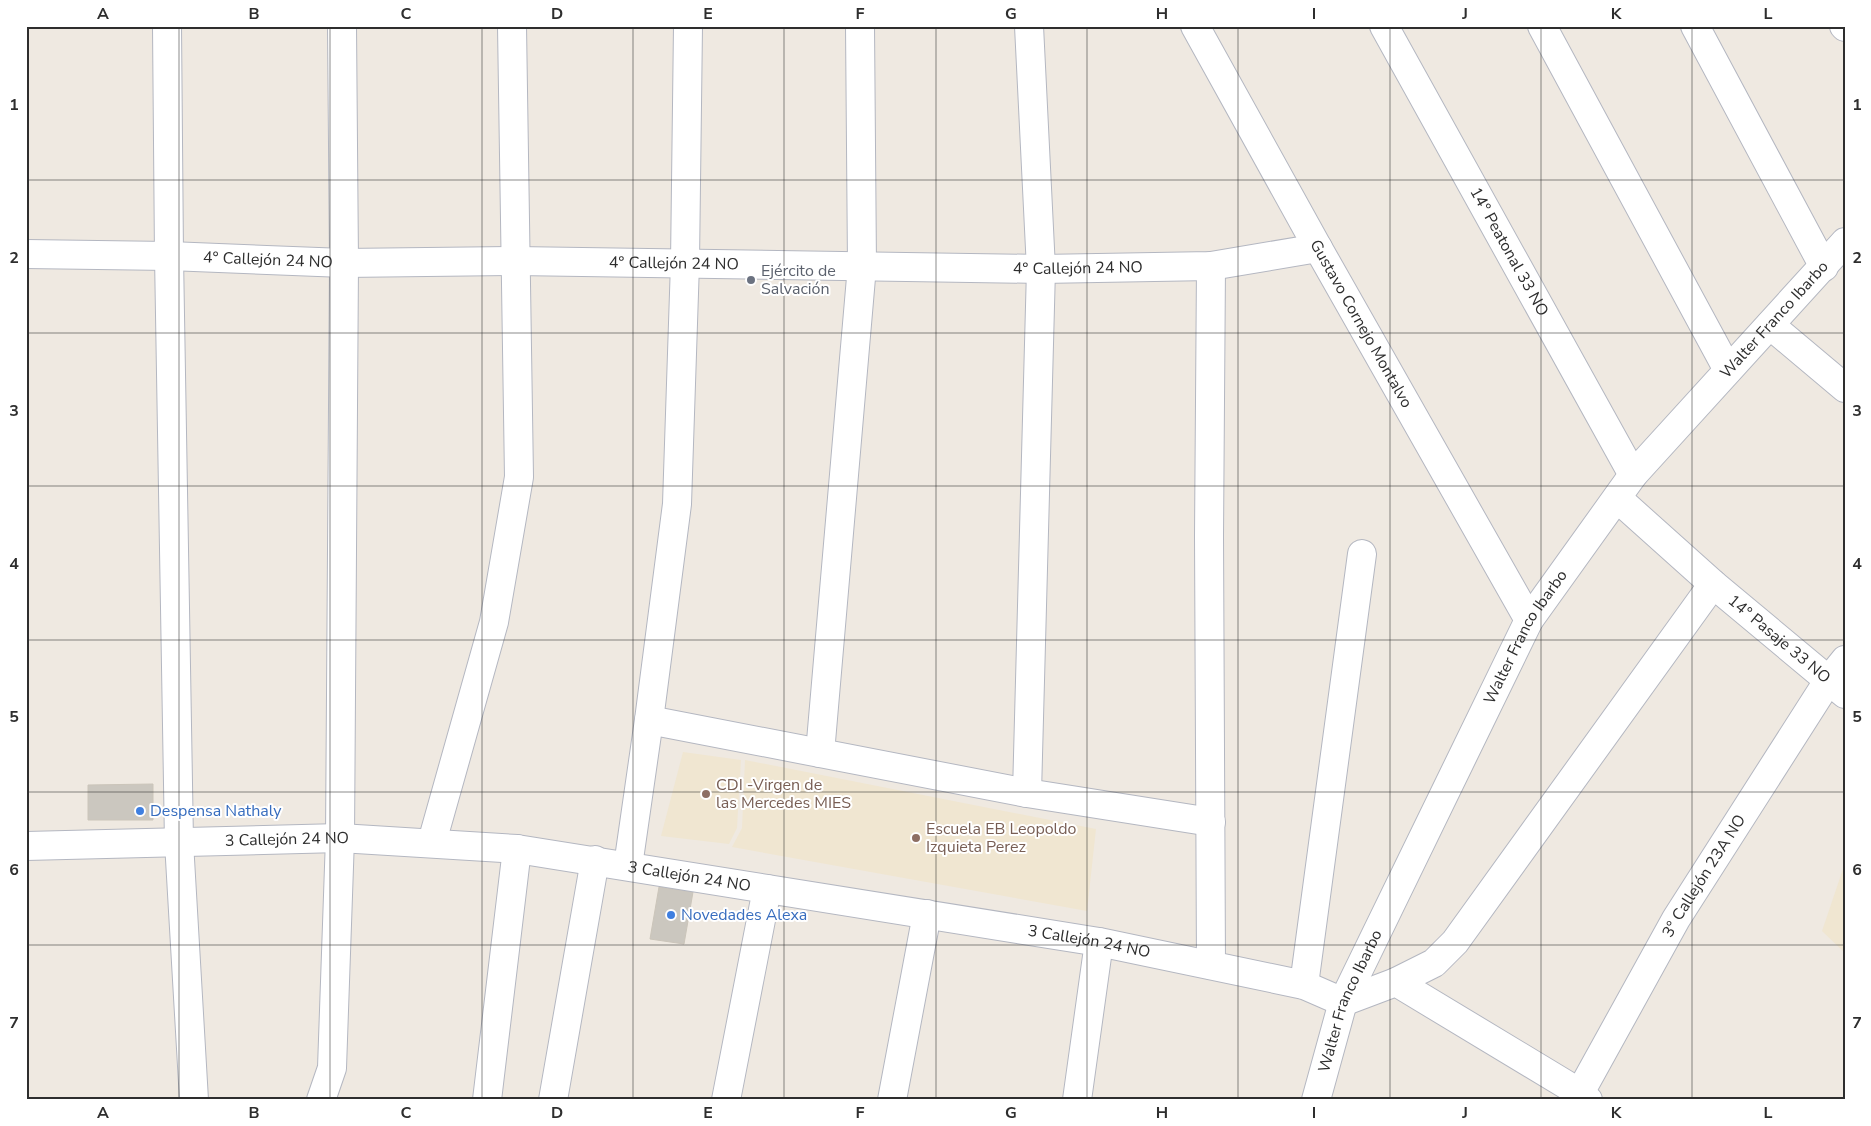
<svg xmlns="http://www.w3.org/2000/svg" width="1871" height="1126" font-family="'Nunito Sans',sans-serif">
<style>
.education{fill:#f0e6d1}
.building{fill:#cbc7bf;stroke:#cbc5ba}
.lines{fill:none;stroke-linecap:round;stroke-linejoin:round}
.minor-casing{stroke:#b4b7c1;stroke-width:30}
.minor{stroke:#fff;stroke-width:28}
.grid{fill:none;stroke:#2e2e2e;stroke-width:1;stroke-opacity:0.55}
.worship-dot{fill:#6b7280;stroke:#fff;stroke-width:2}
.education-dot{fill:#8d6e63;stroke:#fff;stroke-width:2}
.shop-dot{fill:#3f7fe0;stroke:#fff;stroke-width:2}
.labels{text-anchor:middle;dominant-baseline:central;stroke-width:4;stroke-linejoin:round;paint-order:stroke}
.street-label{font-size:16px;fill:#2e2e2e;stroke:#fff}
.worship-label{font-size:16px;fill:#5b616d;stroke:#fff;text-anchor:start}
.education-label{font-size:16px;fill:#785e54;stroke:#fff;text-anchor:start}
.shop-label{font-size:16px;fill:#366cbe;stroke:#fff;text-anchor:start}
.neatline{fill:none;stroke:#2e2e2e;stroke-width:2}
.grid-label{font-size:16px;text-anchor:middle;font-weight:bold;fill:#2e2e2e}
</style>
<rect width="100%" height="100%" fill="#efe9e1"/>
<g class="education">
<polygon points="683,752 741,760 737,828 729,844 661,836"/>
<polygon points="745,760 1096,829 1087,911 732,847 742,828"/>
<polygon points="1845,863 1845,953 1822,931"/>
</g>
<g class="building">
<polygon points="153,784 153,820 88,820 88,785"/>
<polygon points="659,887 693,892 684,944 650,939"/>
</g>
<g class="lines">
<g class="minor-casing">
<g id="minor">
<polyline points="167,26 169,256 179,842 194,1100"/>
<path id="s1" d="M1195,26l123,222 211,372"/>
<path id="s2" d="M1384,26l249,449"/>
<polyline points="1542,26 1728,370"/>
<polyline points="1695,26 1824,267"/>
<polyline points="1844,26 1845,27"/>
<path id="s3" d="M26,254l143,2 175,7 172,-2 525,8 170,-3 107,-18"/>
<polyline points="1211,266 1209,536 1211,965"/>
<polyline points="1770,325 1845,388"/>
<path id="s4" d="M1617,498l96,86 132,110"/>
<polyline points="649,720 1027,793 1211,822"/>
<polyline points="820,753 862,266 860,26"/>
<polyline points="1027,793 1041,269 1029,26"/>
<polyline points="432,842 494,622 519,477 512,26"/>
<path id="s5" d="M26,846l314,-8 177,11 582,93 205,43 39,17"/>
<polyline points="628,866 649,720 677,504 685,263 688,26"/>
<polyline points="1396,982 1434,963 1455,942 1713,584"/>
<polyline points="1304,985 1362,554"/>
<polyline points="1343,1002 1396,982 1580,1093 1588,1100"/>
<polyline points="321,1100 332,1068 340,838 344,263 342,26"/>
<polyline points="487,1100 517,849"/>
<polyline points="553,1100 595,860"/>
<polyline points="726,1100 767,889"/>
<polyline points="892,1100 927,914"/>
<polyline points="1077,1100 1099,942"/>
<path id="s6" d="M1316,1100l27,-98 186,-382 104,-145 212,-233"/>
<path id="s7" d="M1576,1100l100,-181 152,-238 17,-21"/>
</g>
</g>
<use href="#minor" class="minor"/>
</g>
<path class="grid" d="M179,26v1074M330,26v1074M482,26v1074M633,26v1074M784,26v1074M936,26v1074M1087,26v1074M1238,26v1074M1390,26v1074M1541,26v1074M1692,26v1074M26,180h1819M26,333h1819M26,486h1819M26,640h1819M26,792h1819M26,945h1819"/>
<circle class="worship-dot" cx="751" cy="280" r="5"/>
<g class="education-dot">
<circle cx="706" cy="794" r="5"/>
<circle cx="916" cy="838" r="5"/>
</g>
<g class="shop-dot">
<circle cx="140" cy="811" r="5"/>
<circle cx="671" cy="915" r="5"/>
</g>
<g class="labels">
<g class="street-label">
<text stroke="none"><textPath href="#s2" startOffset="258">14° Peatonal 33 NO</textPath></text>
<text stroke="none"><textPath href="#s3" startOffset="242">4° Callejón 24 NO</textPath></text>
<text stroke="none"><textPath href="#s3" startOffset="648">4° Callejón 24 NO</textPath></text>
<text stroke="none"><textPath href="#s3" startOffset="1052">4° Callejón 24 NO</textPath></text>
<text stroke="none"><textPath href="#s6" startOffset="915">Walter Franco Ibarbo</textPath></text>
<text stroke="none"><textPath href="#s1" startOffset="341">Gustavo Cornejo Montalvo</textPath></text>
<text stroke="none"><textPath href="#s6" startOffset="510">Walter Franco Ibarbo</textPath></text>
<text stroke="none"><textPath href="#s4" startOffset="215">14° Pasaje 33 NO</textPath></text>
<text stroke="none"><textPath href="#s5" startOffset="261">3 Callejón 24 NO</textPath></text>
<text stroke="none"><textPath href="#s5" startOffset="666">3 Callejón 24 NO</textPath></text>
<text stroke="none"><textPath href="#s7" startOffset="258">3° Callejón 23A NO</textPath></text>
<text stroke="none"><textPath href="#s5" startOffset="1071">3 Callejón 24 NO</textPath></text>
<text stroke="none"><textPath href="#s6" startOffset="105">Walter Franco Ibarbo</textPath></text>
</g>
<g class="worship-label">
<text x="761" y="271">Ejército de<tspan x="761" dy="18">Salvación</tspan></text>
</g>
<g class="education-label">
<text x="716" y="785">CDI -Virgen de<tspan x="716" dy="18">las Mercedes MIES</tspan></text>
<text x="926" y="829">Escuela EB Leopoldo<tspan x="926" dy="18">Izquieta Perez</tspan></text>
</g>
<g class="shop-label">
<text x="150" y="811">Despensa Nathaly</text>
<text x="681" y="915">Novedades Alexa</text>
</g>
</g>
<rect width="1871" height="1126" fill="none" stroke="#ffffff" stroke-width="55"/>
<rect x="28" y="28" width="1816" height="1070" class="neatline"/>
<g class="grid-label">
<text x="103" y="19">A</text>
<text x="254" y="19">B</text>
<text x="406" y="19">C</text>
<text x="557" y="19">D</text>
<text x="708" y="19">E</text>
<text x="860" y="19">F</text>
<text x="1011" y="19">G</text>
<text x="1162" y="19">H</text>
<text x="1314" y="19">I</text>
<text x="1465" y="19">J</text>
<text x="1616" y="19">K</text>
<text x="1768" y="19">L</text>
<text x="14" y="110">1</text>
<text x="1857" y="110">1</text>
<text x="14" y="263">2</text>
<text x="1857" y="263">2</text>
<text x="14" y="416">3</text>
<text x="1857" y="416">3</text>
<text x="14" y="569">4</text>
<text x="1857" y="569">4</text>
<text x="14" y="722">5</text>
<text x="1857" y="722">5</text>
<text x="14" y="875">6</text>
<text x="1857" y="875">6</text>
<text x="14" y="1028">7</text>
<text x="1857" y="1028">7</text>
<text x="103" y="1118">A</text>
<text x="254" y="1118">B</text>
<text x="406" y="1118">C</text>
<text x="557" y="1118">D</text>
<text x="708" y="1118">E</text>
<text x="860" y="1118">F</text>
<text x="1011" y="1118">G</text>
<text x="1162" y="1118">H</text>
<text x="1314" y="1118">I</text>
<text x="1465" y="1118">J</text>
<text x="1616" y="1118">K</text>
<text x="1768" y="1118">L</text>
</g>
</svg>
